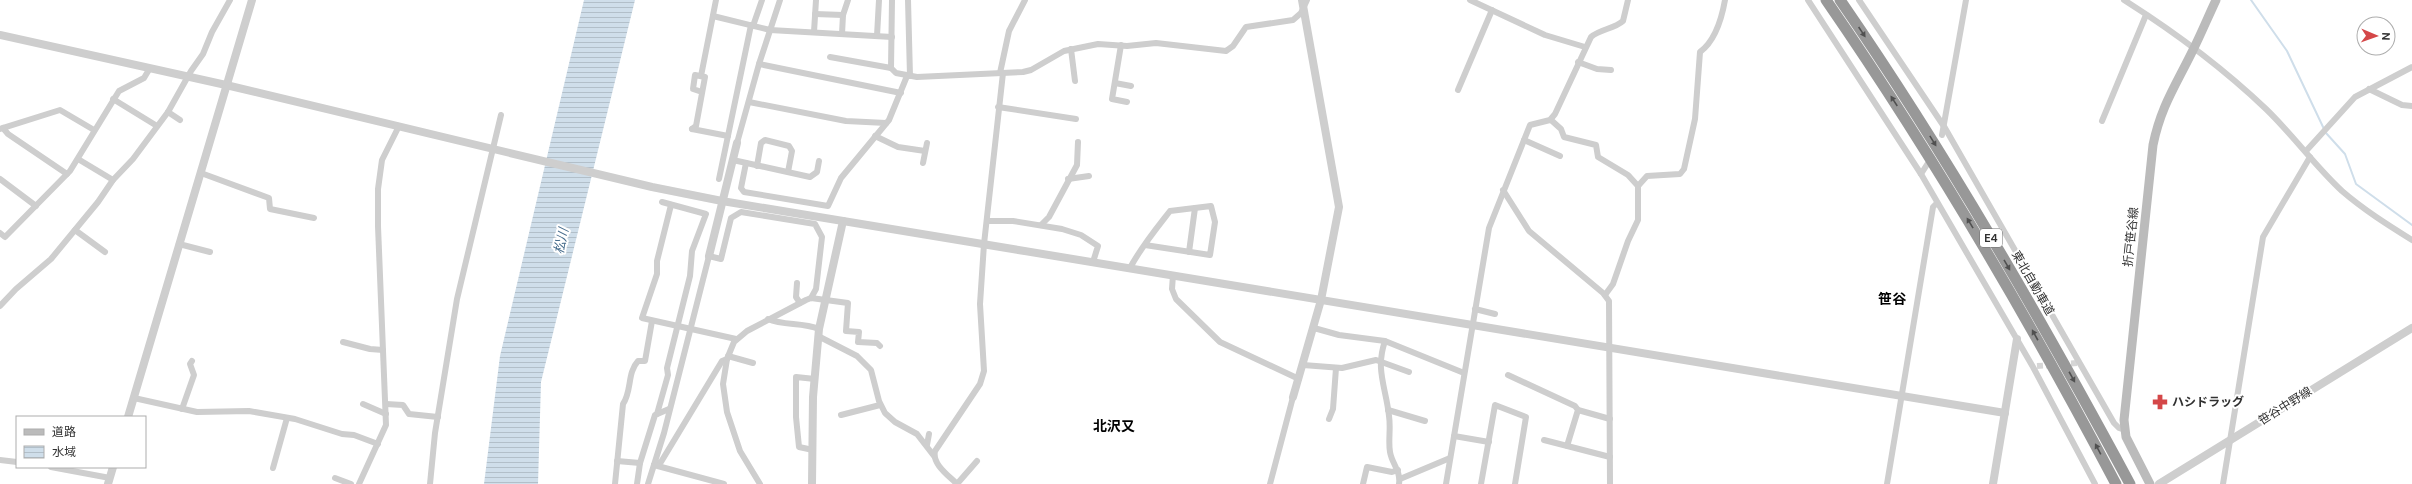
<svg xmlns="http://www.w3.org/2000/svg" width="2412" height="484" font-family="'DM Sans','Noto Sans JP',sans-serif">
<style>
.water{fill:url(#water-rules)}
.lines{fill:none;stroke-linecap:round;stroke-linejoin:round}
.stream{stroke:#cfdeea;stroke-width:2}
.minor-tunnel{stroke:#d6d6d6;stroke-width:6;stroke-dasharray:6 3;stroke-linecap:butt}
.minor{stroke:#cecece;stroke-width:6}
.tertiary{stroke:#cecece;stroke-width:8}
.secondary{stroke:#bbb;stroke-width:9}
.motorway{stroke:#989898;stroke-width:11}
.oneway{fill:#505050}
.labels{text-anchor:middle;dominant-baseline:central;stroke-width:4;stroke-linejoin:round;paint-order:stroke}
.shield{fill:#fff;stroke:#6f6f6f;stroke-width:1}
.shield-label{font-size:11px;font-weight:bold;fill:#313131}
.street-label{font-size:12px;fill:#313131;stroke:#fff}
.poi-label{font-size:12px;font-weight:bold;fill:#313131;stroke:#fff;text-anchor:start}
.water-label{font-size:13px;font-style:italic;fill:#466c8c;stroke:#fff}
.quarter-label{font-size:14px;font-weight:bold;fill:#000;stroke:#fff}
</style>
<defs>
<pattern id="water-rules" width="6" height="5" patternUnits="userSpaceOnUse"><rect width="6" height="5" fill="#cfdeea"/><path d="M0 2.5h6" fill="none" stroke="#b2bfc9"/></pattern>
</defs>
<rect width="100%" height="100%" fill="#fff"/>
<polygon class="water" points="584,0 635,0 541,382 538,484 484,484 500,356"/>
<g class="lines">
<g class="stream">
<polyline points="2251,0 2287,51 2324,129"/>
<polyline points="2326,133 2345,154 2356,184 2412,225"/>
</g>
<g class="minor-tunnel">
<polyline points="2062,364 2077,363"/>
<polyline points="2037,366 2053,365"/>
</g>
<g class="minor">
<polyline points="908,0 910,76"/>
<polyline points="1470,0 1545,35 1585,47"/>
<polyline points="1808,0 1921,174 2033,367 2095,484"/>
<polyline points="1859,0 1945,128 2114,423 2119,428 2125,430"/>
<path d="M2124,0c49,31 100,69 142,109 27,26 49,57 76,82 22,19 46,34 70,49"/>
<polyline points="815,14 843,15"/>
<polyline points="713,16 770,30 892,37"/>
<polyline points="753,26 762,0"/>
<polyline points="814,32 816,0"/>
<polyline points="842,34 843,15 848,0"/>
<polyline points="877,36 879,0"/>
<polyline points="1121,45 1112,99 1127,102"/>
<polyline points="1071,49 1075,81"/>
<polyline points="830,57 891,68 896,73 917,77 1023,72 1031,70 1064,51 1098,44 1127,46 1156,43 1226,51 1233,46 1246,27 1293,20 1301,13 1307,0"/>
<polyline points="1578,62 1597,69 1611,70"/>
<polyline points="759,64 901,93"/>
<polyline points="891,68 892,0"/>
<polyline points="1000,73 1009,31 1025,0"/>
<polyline points="701,76 716,0"/>
<polyline points="1115,83 1131,86"/>
<polyline points="2369,89 2402,105 2412,106"/>
<polyline points="1458,90 1492,10"/>
<polyline points="113,99 157,126"/>
<polyline points="749,102 846,121 886,123"/>
<polyline points="998,107 1076,119"/>
<polyline points="168,112 180,120"/>
<polyline points="1551,120 1561,129 1564,137 1596,145 1598,157 1628,175 1638,186"/>
<polyline points="2102,121 2146,15"/>
<polyline points="3,128 8,134 67,174"/>
<polyline points="0,129 60,110 94,130"/>
<polyline points="692,129 696,126 705,77 695,75 693,89 702,92"/>
<polyline points="692,129 728,136"/>
<polyline points="1942,135 1966,0"/>
<polyline points="875,136 898,147 925,151"/>
<polyline points="1524,140 1560,156"/>
<polyline points="737,143 759,64 780,0"/>
<polyline points="2306,151 2355,97 2412,67"/>
<polyline points="78,159 113,180"/>
<polyline points="733,160 810,177 817,172 819,161"/>
<polyline points="746,163 741,188 744,192 828,206 841,178 889,120 907,76"/>
<polyline points="923,163 927,143"/>
<polyline points="757,166 761,143 765,140 789,146 792,151 788,172"/>
<polyline points="201,173 269,198 270,209 314,218"/>
<polyline points="1921,174 1928,163"/>
<polyline points="0,179 36,206"/>
<polyline points="719,179 751,25"/>
<polyline points="1068,179 1089,176"/>
<polyline points="1503,190 1529,231 1603,293 1609,301 1610,484"/>
<polyline points="671,205 657,261 657,274 642,318 736,339"/>
<polyline points="987,221 1013,221 1062,229 1081,235 1098,246 1093,262"/>
<polyline points="1041,225 1049,217 1077,165 1078,142"/>
<polyline points="75,230 105,252"/>
<polyline points="0,233 5,237 70,171 119,91 144,78 150,68"/>
<polyline points="179,244 210,252"/>
<polyline points="1189,252 1195,208"/>
<path d="M1130,268c11,-21 26,-39 40,-57l41,-5 4,16 -5,33 -65,-10"/>
<polyline points="1173,275 1172,289 1176,299 1220,342 1299,379"/>
<polyline points="797,283 796,297 800,303"/>
<path d="M1605,295l8,-11 15,-43 10,-21v-34l9,-10 33,-2 4,-5 11,-50 5,-67c15,-11 22,-35 25,-52"/>
<polyline points="0,306 16,289 51,259 98,202 113,180 133,159 168,112 191,71 203,54 212,32 230,0"/>
<polyline points="1475,309 1495,314"/>
<path d="M768,319c16,7 34,3 51,10"/>
<polyline points="1314,328 1339,335 1385,341 1464,373"/>
<polyline points="818,336 857,356 871,370 879,401 885,413 895,422 917,434 934,456"/>
<path d="M1385,341c-10,29 1,46 4,75 2,12 -1,25 1,36 2,12 11,19 9,32"/>
<polyline points="343,342 370,349 383,350"/>
<polyline points="728,356 753,363"/>
<polyline points="1303,365 1342,368 1376,360 1409,372"/>
<polyline points="1508,375 1575,406 1578,410 1567,446"/>
<polyline points="134,398 197,412 249,411 295,419 342,434 354,435 378,444"/>
<polyline points="363,404 386,414"/>
<polyline points="386,404 403,405 409,414 438,417"/>
<polyline points="182,409 194,375 190,364 192,361"/>
<polyline points="1388,410 1425,421"/>
<polyline points="1578,410 1610,419"/>
<polyline points="657,414 668,375 667,368 690,276 692,251 706,214 662,202"/>
<polyline points="841,415 880,405"/>
<polyline points="1329,419 1333,409 1336,368"/>
<polyline points="1454,436 1489,442"/>
<polyline points="1544,440 1610,457"/>
<polyline points="927,445 929,434"/>
<polyline points="813,450 799,447 796,417 796,377 815,379"/>
<polyline points="0,460 17,462"/>
<polyline points="617,461 640,463"/>
<polyline points="654,465 661,462 722,361 727,359"/>
<polyline points="654,465 724,484"/>
<polyline points="51,467 110,478"/>
<polyline points="273,468 287,418"/>
<polyline points="335,478 351,484"/>
<polyline points="1400,479 1450,458"/>
<polyline points="359,484 386,425 378,226 378,189 382,160 399,126"/>
<polyline points="430,484 435,433 457,299 501,115"/>
<path d="M615,484l8,-80c9,-13 4,-31 15,-43h7l7,-40"/>
<polyline points="637,484 640,463 655,415 669,409"/>
<polyline points="648,484 664,433 709,256 721,259 731,218 741,212 815,224 822,237 816,289 811,298"/>
<polyline points="760,484 740,451 727,412 723,384 727,359 734,342 747,331 806,300 811,298 848,303 846,331 859,332 858,342 877,343 880,346"/>
<path d="M957,484c-9,-9 -25,-20 -22,-33l45,-67 4,-13 -4,-67 4,-60 19,-171"/>
<polyline points="957,484 977,461"/>
<polyline points="1270,484 1293,397"/>
<polyline points="1363,484 1367,467 1392,472 1398,470"/>
<path d="M1446,484l43,-256 41,-103 20,-5 5,-6 36,-77c9,-8 23,-8 32,-16l5,-21"/>
<polyline points="1481,484 1495,405 1526,417 1515,484"/>
<polyline points="1887,484 1933,207 1937,203"/>
<polyline points="2223,484 2263,237 2310,157"/>
</g>
<g class="tertiary">
<polyline points="0,35 226,85 652,187 722,201 2005,413"/>
<polyline points="709,256 737,143"/>
<polyline points="1293,397 1321,300 1339,207 1302,0"/>
<polyline points="128,417 252,0"/>
<polyline points="108,484 113,467"/>
<polyline points="812,484 813,397 819,329 843,221"/>
<polyline points="1993,484 2017,339"/>
<polyline points="2159,484 2412,328"/>
</g>
<path class="secondary" d="M2150,484l-24,-47 -2,-17 29,-275c8,-39 23,-60 40,-95 8,-16 15,-33 23,-50"/>
<g class="motorway">
<path d="M1826,0c107,155 202,317 290,484"/>
<path d="M1840,0c107,155 201,319 290,484"/>
</g>
</g>
<defs><path id="oneway-solid" d="M-6-.8H1V-3.2L6.5 0L1 3.2V.8H-6Z"/></defs>
<g class="oneway">
<use href="#oneway-solid" transform="translate(1862 32) rotate(56)"/>
<use href="#oneway-solid" transform="translate(1894 101) rotate(-123)"/>
<use href="#oneway-solid" transform="translate(1933 141) rotate(58)"/>
<use href="#oneway-solid" transform="translate(1970 223) rotate(-121)"/>
<use href="#oneway-solid" transform="translate(2007 265) rotate(60)"/>
<use href="#oneway-solid" transform="translate(2035 335) rotate(-119)"/>
<use href="#oneway-solid" transform="translate(2072 377) rotate(61)"/>
<use href="#oneway-solid" transform="translate(2098 449) rotate(-118)"/>
</g>
<defs>
<g id="pharmacy-bare" transform="scale(1.2)"><path d="M-2-6h4v4h4v4h-4v4h-4v-4h-4v-4h4Z" fill="#d44748" stroke="#fff" stroke-width="2.5" paint-order="stroke"/></g>
</defs>
<g fill-rule="evenodd">
<use href="#pharmacy-bare" x="2160" y="402"/>
</g>
<g class="labels">
<rect class="shield" x="1980" y="229" width="22" height="18" rx="3"/>
<g class="shield-label">
<text x="1991" y="238">E4</text>
</g>
<g class="street-label">
<text transform="translate(2131 237) rotate(-84)">折戸笹谷線</text>
<text transform="translate(2033 283) rotate(60)">東北自動車道</text>
<text transform="translate(2285 406) rotate(-32)">笹谷中野線</text>
</g>
<g class="poi-label">
<text x="2172" y="402">ハシドラッグ</text>
</g>
<g class="water-label">
<text transform="translate(561 241) rotate(-78)">松川</text>
</g>
<g class="quarter-label">
<text x="1892" y="299">笹谷</text>
<text x="1114" y="426">北沢又</text>
</g>
</g>
<rect x="16" y="416" width="130" height="52" fill="#ffffff" stroke="#adadad"/>
<rect x="24" y="429" width="20" height="6" fill="#bbbbbb" stroke="#adadad"/>
<text x="52" y="436" font-size="12" fill="#313131">道路</text>
<rect x="24" y="446" width="20" height="12" fill="url(#water-rules)" stroke="#adadad"/>
<text x="52" y="456" font-size="12" fill="#313131">水域</text>
<g transform="translate(2376 36) rotate(92)"><circle r="19" fill="#ffffff" stroke="#adadad"/>
<path d="M0-3L7 15L0 10L-7 15Z" fill="#d44748"/>
<text y="-6" font-size="11" font-weight="bold" text-anchor="middle" fill="#313131">N</text>
</g>
</svg>
